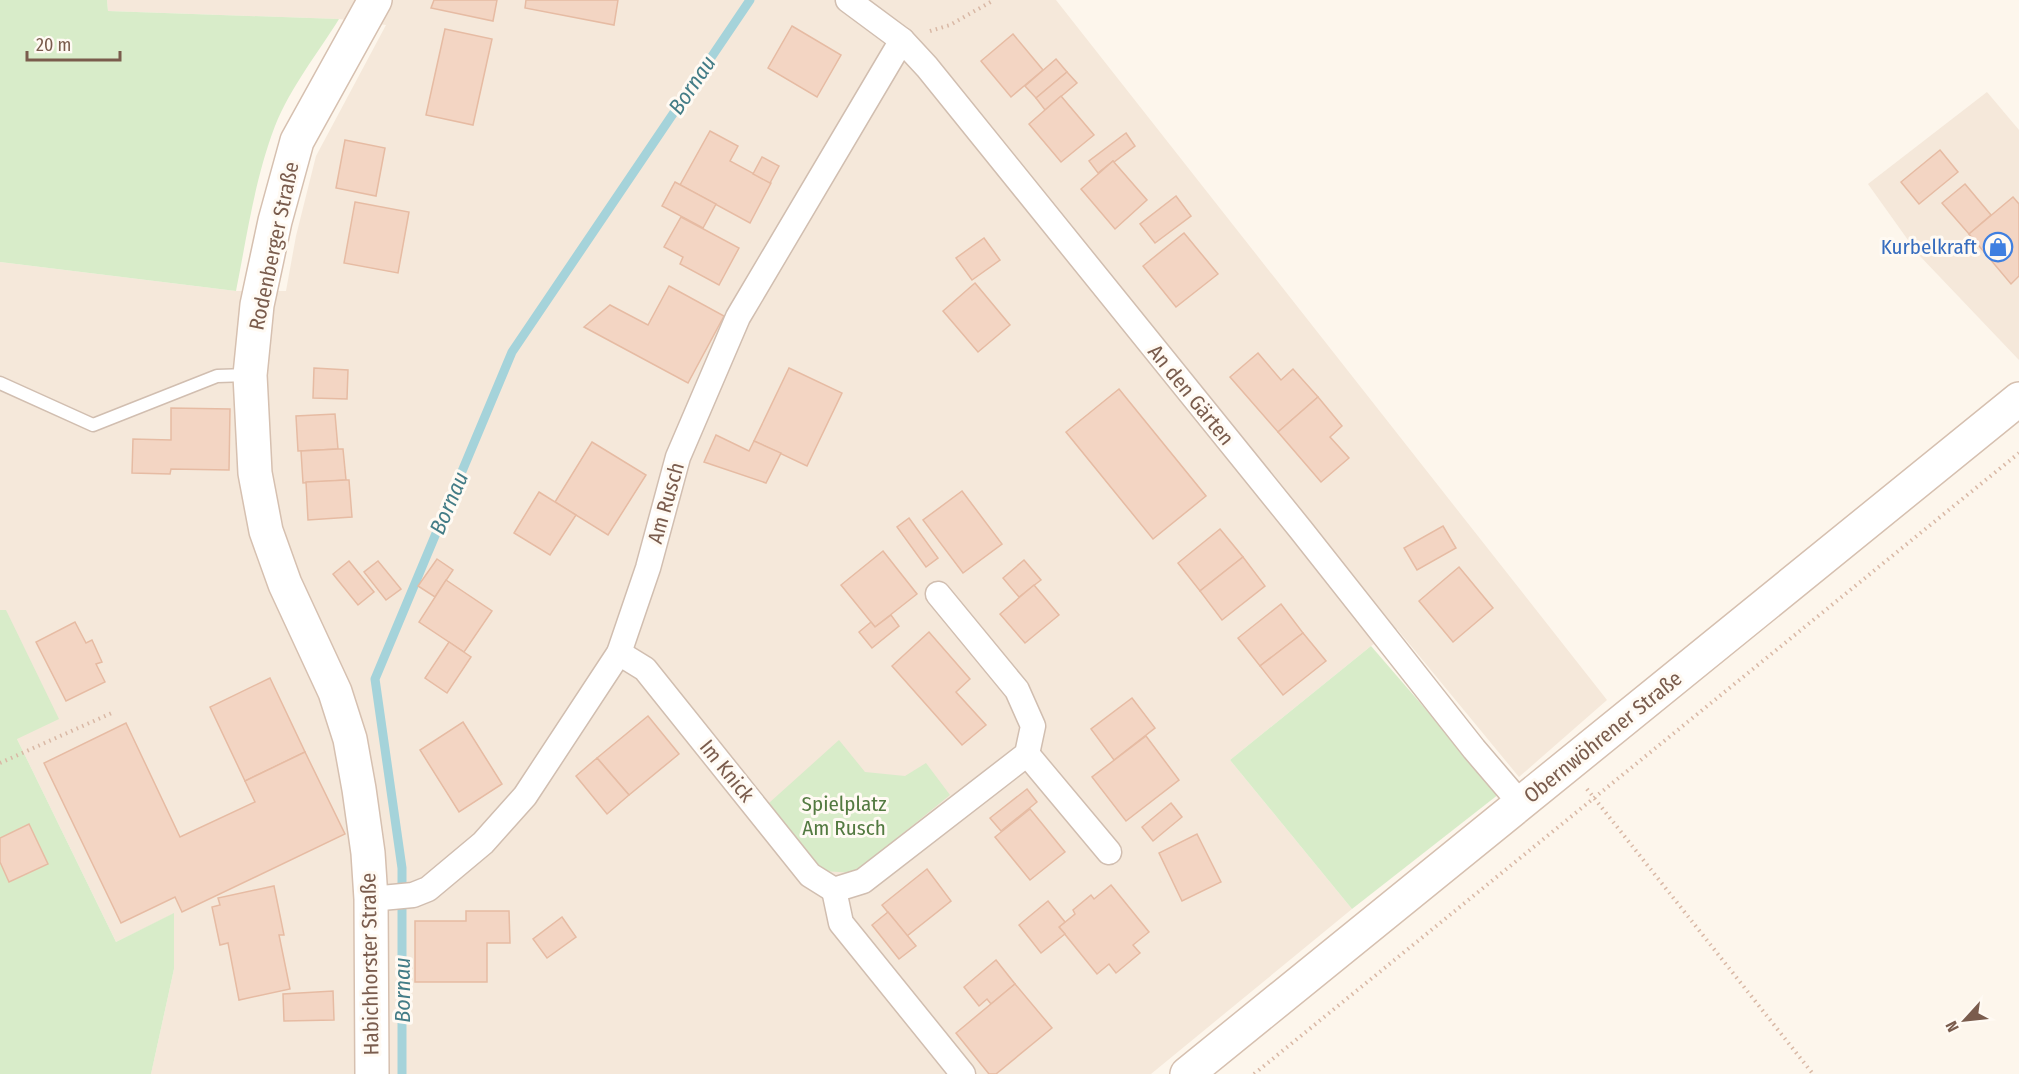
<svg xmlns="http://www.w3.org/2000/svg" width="2019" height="1074" font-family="'Fira Sans Condensed',sans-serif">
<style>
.residential{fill:#f5e8da}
.green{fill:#d8ecc9}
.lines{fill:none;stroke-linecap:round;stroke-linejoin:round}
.stream{stroke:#a5d3da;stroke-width:9}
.building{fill:#f3d5c3;stroke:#e6bba3;stroke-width:1.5}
.lane-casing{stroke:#d1beb0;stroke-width:15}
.street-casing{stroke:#d1beb0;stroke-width:27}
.secondary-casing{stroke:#d6c0b0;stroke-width:36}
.path{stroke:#d9b8a5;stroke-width:4;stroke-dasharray:1.5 4.5;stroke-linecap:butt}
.lane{stroke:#fff;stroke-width:12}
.street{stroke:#fff;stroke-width:24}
.secondary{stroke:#fff;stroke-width:33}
.labels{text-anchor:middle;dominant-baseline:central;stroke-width:6;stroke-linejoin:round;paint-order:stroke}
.street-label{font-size:21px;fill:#7a5c4d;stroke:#fffaf3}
.shop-label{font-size:21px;fill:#366cbe;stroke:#fffaf3;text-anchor:end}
.park-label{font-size:21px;fill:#537a41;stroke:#fffaf3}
.water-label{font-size:22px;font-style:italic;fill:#437c86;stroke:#fffaf3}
</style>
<rect width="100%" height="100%" fill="#fdf6ec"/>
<g class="residential">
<polygon points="107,0 1056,0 1607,700 1519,777 1397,629 1371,646 1230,760 1352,909 1151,1074 151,1074 174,969 173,914 116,942 17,739 6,610 0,610 0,262 236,291 286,291 296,236 316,156 386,25 339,19 108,11"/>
<polygon points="1987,92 2019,130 2019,360 1918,254 1868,184"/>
</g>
<g class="green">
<path d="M0,0h107l1,11 231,8c-21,34 -49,69 -64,107 -20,52 -28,110 -39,165l-236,-29z"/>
<polygon points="0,610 6,610 59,719 17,739 116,942 174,913 174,969 151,1074 0,1074"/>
<polygon points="1371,646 1499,794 1352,909 1230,760"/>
<polygon points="839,740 865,772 905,776 926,763 950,795 854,873 823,871 769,803"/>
</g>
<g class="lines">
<polyline class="stream" points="402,1074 402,868 375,679 512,352 750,0"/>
</g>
<g class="building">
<polygon points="434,0 497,0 493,21 431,8"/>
<polygon points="526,0 618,0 614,25 525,8"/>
<polygon points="792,26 841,55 817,97 768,68"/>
<polygon points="445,29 492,39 473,125 426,115"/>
<polygon points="1013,34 1043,70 1011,97 981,61"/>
<polygon points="1056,59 1067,72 1036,98 1025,86"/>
<polygon points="1067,72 1077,83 1045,110 1036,98"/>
<polygon points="1061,96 1094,135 1061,162 1029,124"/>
<polygon points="710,131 738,146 730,161 771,183 750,223 680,185"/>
<polygon points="1126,133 1135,146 1114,162 1113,161 1098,173 1089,161"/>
<polygon points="345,140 385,148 376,196 336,188"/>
<polygon points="1940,150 1958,172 1919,204 1901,182"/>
<polygon points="762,157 779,166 770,183 753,174"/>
<polygon points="1113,161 1147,200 1115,229 1081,189"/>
<polygon points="675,182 716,204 703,228 662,206"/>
<polygon points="1965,184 1991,215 1969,234 1942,203"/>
<polygon points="1176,196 1191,216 1155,243 1140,224"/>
<polygon points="2013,197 2019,204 2019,276 2011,284 1969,234"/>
<polygon points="355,202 409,212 398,273 344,263"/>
<polygon points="681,217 739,248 719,285 680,264 683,257 664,247"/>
<polygon points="1184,233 1218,274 1176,307 1143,266"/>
<polygon points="984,238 1000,260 972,280 956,258"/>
<polygon points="975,283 1010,325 978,352 943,311"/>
<polygon points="669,286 724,316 688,383 584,327 610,305 648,325"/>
<polygon points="1258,353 1281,380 1293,369 1318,397 1278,432 1230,377"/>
<polygon points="314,368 348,370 347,399 313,398"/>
<polygon points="789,368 842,393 807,466 754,441"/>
<polygon points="1119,389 1206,496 1153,539 1066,432"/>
<polygon points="1318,397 1342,426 1330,437 1349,458 1321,482 1278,432"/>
<polygon points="171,408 230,409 229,470 171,469 170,474 132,473 133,439 171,440"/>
<polygon points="335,414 338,449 298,451 296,416"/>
<polygon points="716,435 749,451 754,441 781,453 766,483 704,462"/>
<polygon points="592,442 646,475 608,535 555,502"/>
<polygon points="338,449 343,449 346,480 303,483 301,451"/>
<polygon points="346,480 349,480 352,517 308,520 306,482"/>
<polygon points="962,491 1002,544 963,573 923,520"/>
<polygon points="539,492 576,515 550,555 514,533"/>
<polygon points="909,518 938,558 926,567 897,527"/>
<polygon points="1443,526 1456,548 1417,570 1404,548"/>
<polygon points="1220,529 1243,557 1200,591 1178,563"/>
<polygon points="883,551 917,594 875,627 841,585"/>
<polygon points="1243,557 1265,586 1222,620 1200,591"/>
<polygon points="437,559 453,570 435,597 418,586"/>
<polygon points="1024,560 1041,580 1019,597 1003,578"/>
<polygon points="349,561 374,592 358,605 333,574"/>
<polygon points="378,561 401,589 386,600 364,572"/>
<polygon points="1459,567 1493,608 1453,642 1419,601"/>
<polygon points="446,580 492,611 464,652 419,622"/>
<polygon points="1034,585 1059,615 1025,643 1000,614"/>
<polygon points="1281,604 1303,633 1260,666 1238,638"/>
<polygon points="891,615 899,626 872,648 859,632 871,622 875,627"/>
<polygon points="75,622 86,643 92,640 102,662 96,664 105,682 66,701 36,642"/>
<polygon points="929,632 970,679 956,692 986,725 962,745 892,666"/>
<polygon points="1303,633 1326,661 1283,695 1260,666"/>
<polygon points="449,642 471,657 447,693 425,678"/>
<polygon points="270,678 305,752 245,781 210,707"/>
<polygon points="1132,698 1155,728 1114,760 1091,729"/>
<polygon points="648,716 679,754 629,795 597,758"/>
<polygon points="463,722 502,784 459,812 420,750"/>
<polygon points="126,723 180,837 255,802 245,781 305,752 345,834 182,912 175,897 121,923 44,763"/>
<polygon points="1146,736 1179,780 1126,821 1092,777"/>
<polygon points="597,758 629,795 607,814 576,776"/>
<polygon points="1027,789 1037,802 1001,831 990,818"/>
<polygon points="1171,803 1182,817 1153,841 1142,827"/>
<polygon points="1030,809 1065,852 1030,880 995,837"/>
<polygon points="29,824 48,864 9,882 0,862 0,838"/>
<polygon points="1197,834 1221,882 1182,901 1159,853"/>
<polygon points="927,869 951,901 907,936 882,905"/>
<polygon points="1111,885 1149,932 1133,945 1140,953 1116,973 1109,964 1097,974 1059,927 1075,914 1073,910 1091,895 1094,899"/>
<polygon points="274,886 284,935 279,935 290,989 239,1000 228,943 220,945 212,907 220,905 218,898"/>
<polygon points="1048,901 1065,922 1059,927 1065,934 1041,953 1019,925"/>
<polygon points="466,911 509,911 510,943 487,943 487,982 415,982 415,921 466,921"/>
<polygon points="888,912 916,946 899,959 872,925"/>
<polygon points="562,917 576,937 547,958 533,939"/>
<polygon points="996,960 1015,984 991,1004 987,999 979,1006 964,987"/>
<polygon points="1015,984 1052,1028 996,1074 989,1074 956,1033"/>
<polygon points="333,991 334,1020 284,1021 283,994"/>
</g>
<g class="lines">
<g class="lane-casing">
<polyline id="lane" points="0,383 93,425 217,376 248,375"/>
</g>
<g class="street-casing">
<g id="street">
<polyline points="848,0 902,40 927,67 1301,530 1474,749 1521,804"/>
<polyline points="619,653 645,669 810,875 834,890 863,881 1027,754 1033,726 1017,690 938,594"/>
<polyline points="1027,754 1109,852"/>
<polyline points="834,890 841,923 963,1074"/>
<polyline points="371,899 413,895 428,889 483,843 525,796 619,653 648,568 678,457 738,317 902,40"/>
</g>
</g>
<g class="secondary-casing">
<g id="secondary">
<polyline points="372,1074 371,899 368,853 359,789 350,739 335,692 285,584 266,531 255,473 250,375 257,305 275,221 297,141 375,0"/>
<polyline points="1187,1074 2019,399"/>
</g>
</g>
<g class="path">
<polyline points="930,31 950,25 994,0"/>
<polyline points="0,763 114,712"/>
<polyline points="1587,789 1813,1074"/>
<polyline points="1254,1074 2019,453"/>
</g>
<use href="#lane" class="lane"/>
<use href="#street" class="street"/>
<use href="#secondary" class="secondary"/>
</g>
<defs>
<g id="shop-ring" transform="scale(1.5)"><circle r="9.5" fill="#fffaf3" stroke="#3f7fe0" stroke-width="1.5"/><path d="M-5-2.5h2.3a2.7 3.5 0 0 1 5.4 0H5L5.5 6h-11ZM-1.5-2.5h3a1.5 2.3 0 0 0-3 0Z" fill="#3f7fe0"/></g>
</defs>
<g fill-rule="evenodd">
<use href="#shop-ring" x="1998" y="247"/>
</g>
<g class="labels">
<g class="street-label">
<text transform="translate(274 246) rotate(-78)">Rodenberger Straße</text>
<text transform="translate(1191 395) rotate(51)">An den Gärten</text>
<text transform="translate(666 503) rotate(-74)">Am Rusch</text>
<text transform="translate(1603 737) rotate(-39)">Obernwöhrener Straße</text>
<text transform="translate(727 771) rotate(51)">Im Knick</text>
<text transform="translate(370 964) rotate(-91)">Habichhorster Straße</text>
</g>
<g class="shop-label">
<text x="1977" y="247">Kurbelkraft</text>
</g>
<g class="park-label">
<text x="844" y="804">Spielplatz<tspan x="844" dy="24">Am Rusch</tspan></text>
</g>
<g class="water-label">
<text transform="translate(692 85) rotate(-56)">Bornau</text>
<text transform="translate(449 503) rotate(-67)">Bornau</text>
<text transform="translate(402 990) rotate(-90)">Bornau</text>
</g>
</g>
<g transform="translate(1965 1020) rotate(243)" stroke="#fffaf3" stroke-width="4.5" paint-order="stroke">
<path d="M0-4.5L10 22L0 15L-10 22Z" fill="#7a5c4d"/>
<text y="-9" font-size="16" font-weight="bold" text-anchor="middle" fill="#7a5c4d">N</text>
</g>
<path d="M27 51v9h93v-9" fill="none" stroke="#7a5c4d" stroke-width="3"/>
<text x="36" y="51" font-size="18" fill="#7a5c4d" stroke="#fffaf3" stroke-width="4.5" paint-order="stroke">20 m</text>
</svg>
